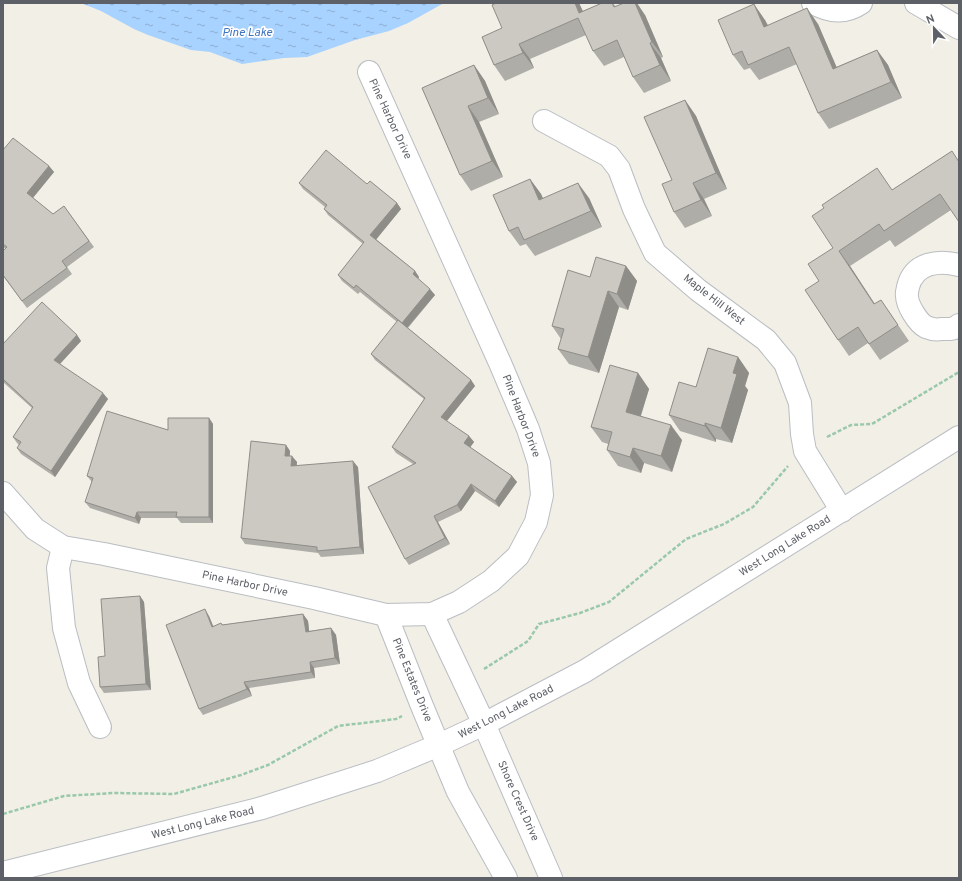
<svg xmlns="http://www.w3.org/2000/svg" width="962" height="881" font-family="Overpass,sans-serif">
<style>
.water{fill:url(#water-ripples)}
.lines{fill:none;stroke-linecap:round;stroke-linejoin:round}
.street-casing{stroke:#babdc2;stroke-width:24}
.secondary-casing{stroke:#bbbec4;stroke-width:24}
.path{stroke:#99c8aa;stroke-width:2.5;stroke-dasharray:4 2;stroke-linecap:butt}
.street{stroke:#fff;stroke-width:22}
.secondary{stroke:#fff;stroke-width:22}
.wall{fill:#afada8}
.shaded-wall{fill:#8f8d88}
.building{fill:#ccc9c3;stroke:#8f8d88}
.labels{text-anchor:middle;dominant-baseline:central;stroke-width:3.5;stroke-linejoin:round;paint-order:stroke}
.street-label{font-size:11px;fill:#5d6167;stroke:#fff}
.water-label{font-size:12px;font-style:italic;fill:#4075c1;stroke:#fff}
</style>
<defs>
<pattern id="water-ripples" width="26" height="14" patternUnits="userSpaceOnUse"><rect width="26" height="14" fill="#a8d2ff"/><path d="M2 4q2-2 4 0t4 0M15 11q2-2 4 0t4 0" fill="none" stroke="#8caed2"/></pattern>
</defs>
<rect width="100%" height="100%" fill="#f1efe6"/>
<polygon class="water" points="81,3 444,3 408,23 389,31 355,40 307,57 284,58 242,64 210,52 191,50 148,35 134,29 101,11"/>
<g class="lines">
<g class="street-casing">
<g id="street">
<path d="M813,3c16,9 32,11 48,0"/>
<polyline points="916,3 959,28"/>
<polyline points="544,121 609,156 619,169 634,209 655,253 698,290 766,340 785,363 800,403 802,434 805,451 842,511"/>
<path d="M959,265c-20,-5 -45,-3 -51,22 0,2 -2,6 -1,9 0,9 11,27 19,31 5,2 10,3 15,2 7,0 13,1 18,-4"/>
<polyline points="3,493 35,529 63,547 104,554 314,598 386,615 432,614 459,602 491,581 518,556 536,522 542,495 539,463 528,429 500,363 369,72"/>
<polyline points="63,547 58,568 64,628 79,683 100,727"/>
<polyline points="432,614 484,724 551,878"/>
<polyline points="386,615 422,706 458,792 506,878"/>
</g>
</g>
<g class="secondary-casing">
<polyline id="secondary" points="3,873 262,808 377,771 439,745 484,724 585,671 959,437"/>
</g>
<g class="path">
<polyline points="827,437 851,425 872,424 959,372"/>
<polyline points="484,669 528,641 539,624 580,613 609,602 686,539 724,524 753,507 788,466"/>
<polyline points="3,814 64,796 113,793 174,794 241,775 268,765 338,726 396,719 402,716"/>
</g>
<use href="#street" class="street"/>
<use href="#secondary" class="secondary"/>
</g>
<g class="wall">
<polygon points="579,3 583,11 602,3 613,3 616,7 645,15 663,57 661,58 671,81 644,93 633,77 624,57 604,66 593,51 586,35 530,59 534,68 505,81 494,65 482,37"/>
<polygon points="765,20 768,25 818,24 836,67 877,50 888,65 902,98 829,129 818,113 797,64 759,80 750,68 744,70 733,55"/>
<polygon points="474,65 485,81 499,114 479,122 503,177 471,191 460,175 422,88"/>
<polygon points="685,100 696,116 727,189 704,199 712,216 685,228 674,212 672,180"/>
<polygon points="3,150 49,166 54,172 33,198 53,214 64,206 94,247 67,267 72,274 27,308 3,276 6,249 3,247"/>
<polygon points="952,151 951,210 895,247 890,240 850,266 875,304 881,300 909,341 880,360 868,343 849,356 838,340 819,281 833,248 824,208 892,190"/>
<polygon points="530,179 541,194 543,198 589,198 602,227 535,256 526,244 520,246 509,231"/>
<polygon points="299,183 367,184 397,203 401,209 376,239 415,271 419,277 418,279 435,295 408,328 471,380 475,386 447,421 469,436 474,442 470,447 512,476 517,482 499,507 475,491 461,511 438,522 450,544 409,565 405,559 413,464 396,453 392,447 424,399 375,360 371,354 397,322 360,292 358,294 342,281 338,275 363,244 328,215 324,209 325,207 303,189"/>
<polygon points="626,266 637,281 628,310 619,307 599,373 569,364 558,349 561,339 552,326 590,277"/>
<polygon points="77,335 81,341 60,364 108,399 55,477 21,454 17,448 19,445 17,443 13,437 32,408 3,382 3,344"/>
<polygon points="738,357 749,373 745,386 748,390 732,443 716,439 716,442 680,431 669,415 696,387"/>
<polygon points="638,373 649,389 641,416 682,440 672,472 644,463 641,473 618,466 607,450 608,444 602,442 591,427"/>
<polygon points="209,418 213,424 213,523 181,523 177,518 141,518 139,524 90,508 85,502 92,482 87,476 168,430"/>
<polygon points="286,445 290,451 290,456 297,462 296,466 358,467 364,554 321,557 318,553 245,544 241,538"/>
<polygon points="140,596 144,602 151,690 104,693 100,687 105,656"/>
<polygon points="303,614 308,621 309,631 331,628 336,635 340,664 314,668 315,678 249,688 252,696 203,715 199,709 209,616 213,626"/>
</g>
<g class="shaded-wall">
<polygon points="575,3 579,3 590,28 579,13"/>
<polygon points="635,3 637,3 645,15 663,57 652,42"/>
<polygon points="754,4 765,20 775,42 764,27"/>
<polygon points="807,8 818,24 844,84 833,69"/>
<polygon points="650,43 661,58 671,81 660,65"/>
<polygon points="519,44 530,59 534,68 523,53"/>
<polygon points="877,50 888,65 902,98 891,82"/>
<polygon points="474,65 485,81 499,114 488,98"/>
<polygon points="685,100 696,116 727,189 716,173"/>
<polygon points="468,106 479,122 503,177 492,161"/>
<polygon points="49,166 54,172 31,200 27,193"/>
<polygon points="530,179 541,194 550,216 539,200"/>
<polygon points="578,183 589,198 602,227 591,211"/>
<polygon points="693,183 704,199 712,216 701,200"/>
<polygon points="397,203 401,209 375,241 370,235"/>
<polygon points="839,251 850,266 885,320 874,304"/>
<polygon points="626,266 637,281 628,310 617,294"/>
<polygon points="415,271 419,277 417,280 413,274"/>
<polygon points="430,289 435,295 406,329 402,323"/>
<polygon points="608,291 619,307 599,373 588,357"/>
<polygon points="77,335 81,341 58,366 54,360"/>
<polygon points="738,357 749,373 745,386 748,390 732,443 721,428 733,373"/>
<polygon points="638,373 649,389 637,427 626,412"/>
<polygon points="471,380 475,386 445,423 441,417"/>
<polygon points="103,393 108,399 55,477 51,471"/>
<polygon points="209,418 213,424 213,523 209,517"/>
<polygon points="705,423 716,439 716,442 705,426"/>
<polygon points="671,425 682,440 672,472 661,456"/>
<polygon points="469,436 474,442 469,449 464,443"/>
<polygon points="286,445 290,451 289,462 285,456"/>
<polygon points="633,448 644,463 641,473 630,457"/>
<polygon points="292,456 297,462 296,473 291,466"/>
<polygon points="353,461 358,467 364,554 360,547"/>
<polygon points="512,476 517,482 499,507 495,501"/>
<polygon points="471,484 475,491 461,511 457,505"/>
<polygon points="137,512 141,518 139,524 135,518"/>
<polygon points="434,516 438,522 450,544 445,538"/>
<polygon points="140,596 144,602 151,690 146,684"/>
<polygon points="205,609 209,616 216,633 212,627"/>
<polygon points="303,614 308,621 310,638 306,632"/>
<polygon points="331,628 336,635 340,664 335,658"/>
<polygon points="310,662 314,668 315,678 311,672"/>
<polygon points="244,682 249,688 252,696 247,689"/>
</g>
<g class="building">
<polygon points="496,3 575,3 579,13 602,3 612,3 614,7 624,3 635,3 652,42 650,43 660,65 633,77 617,40 593,51 578,18 519,44 523,53 494,65 482,37 502,28 492,5"/>
<polygon points="754,4 764,27 807,8 833,69 877,50 891,82 818,113 789,47 748,65 742,51 733,55 718,20"/>
<polygon points="474,65 488,98 468,106 492,161 460,175 422,88"/>
<polygon points="685,100 716,173 693,183 701,200 674,212 662,184 672,180 644,117"/>
<polygon points="13,138 49,166 27,193 53,214 64,206 89,241 62,261 67,268 22,301 3,275 3,251 7,247 3,244 3,150"/>
<polygon points="326,150 367,184 370,181 397,203 370,235 415,271 413,274 430,289 402,323 356,285 354,288 338,275 364,242 324,209 327,205 299,183"/>
<polygon points="952,151 959,162 959,222 940,194 884,231 879,224 839,251 874,304 881,300 898,325 869,344 858,327 838,340 805,290 819,281 808,264 833,248 812,216 824,208 822,205 877,168 892,190"/>
<polygon points="530,179 539,200 578,183 591,211 524,240 518,227 509,231 493,195"/>
<polygon points="596,257 626,266 617,294 608,291 588,357 558,349 564,329 552,326 568,270 590,277"/>
<polygon points="42,302 77,335 54,360 103,393 51,471 17,448 21,442 13,437 33,407 3,379 3,344"/>
<polygon points="398,320 471,380 441,417 469,436 464,443 512,476 495,501 471,484 457,505 434,516 445,538 405,559 368,487 416,463 392,447 425,398 371,354"/>
<polygon points="708,348 738,357 733,373 737,374 721,428 705,423 705,426 669,415 679,382 696,387"/>
<polygon points="610,365 638,373 626,412 671,425 661,456 633,448 630,457 607,450 612,432 591,427"/>
<polygon points="107,411 168,430 168,418 209,418 209,517 176,517 177,512 137,512 135,518 85,502 93,478 87,476"/>
<polygon points="251,441 286,445 285,456 292,456 291,466 353,461 360,547 317,551 317,547 241,538"/>
<polygon points="140,596 146,684 100,687 98,657 105,656 101,599"/>
<polygon points="205,609 212,627 221,623 222,625 303,614 306,632 331,628 335,658 310,662 311,672 244,682 247,689 199,709 166,625"/>
</g>
<g class="labels">
<g class="street-label">
<text transform="translate(390 119) rotate(65)">Pine Harbor Drive</text>
<text transform="translate(714 300) rotate(38)">Maple Hill West</text>
<text transform="translate(521 416) rotate(69)">Pine Harbor Drive</text>
<text transform="translate(785 546) rotate(-32)">West Long Lake Road</text>
<text transform="translate(245 584) rotate(12)">Pine Harbor Drive</text>
<text transform="translate(412 680) rotate(68)">Pine Estates Drive</text>
<text transform="translate(506 712) rotate(-27)">West Long Lake Road</text>
<text transform="translate(518 801) rotate(66)">Shore Crest Drive</text>
<text transform="translate(203 823) rotate(-14)">West Long Lake Road</text>
</g>
<g class="water-label">
<text x="247" y="33">Pine Lake</text>
</g>
</g>
<rect width="962" height="881" fill="none" stroke="#5d6167" stroke-width="8"/>
<g transform="translate(934 28) rotate(338)" stroke="#ffffff" stroke-width="3" paint-order="stroke">
<path d="M0-3L7 15L0 10L-7 15Z" fill="#5d6167"/>
<text y="-6" font-size="11" font-weight="bold" text-anchor="middle" fill="#5d6167">N</text>
</g>
</svg>
